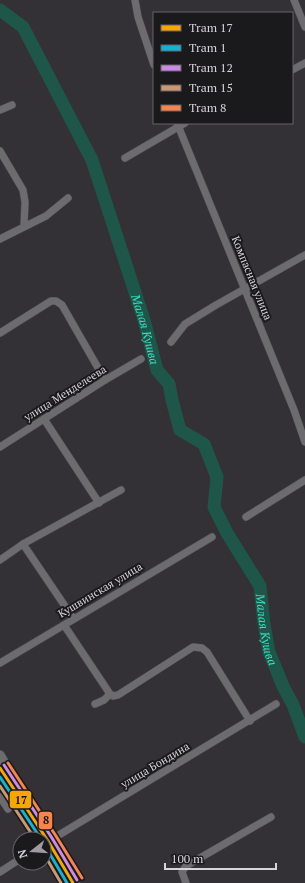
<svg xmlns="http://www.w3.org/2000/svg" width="305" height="883" font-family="'PT Serif',serif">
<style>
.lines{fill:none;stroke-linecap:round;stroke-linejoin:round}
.river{stroke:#1e564a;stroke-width:13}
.minor-casing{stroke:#514e52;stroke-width:8}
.secondary-casing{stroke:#514e52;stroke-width:10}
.minor{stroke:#6c6b6d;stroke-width:7}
.secondary{stroke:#6c6b6d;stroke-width:9}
.tram-1-casing{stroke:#1a191c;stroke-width:6}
.tram-2-casing{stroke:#1a191c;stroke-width:6}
.tram-3-casing{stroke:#1a191c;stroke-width:6}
.tram-4-casing{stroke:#1a191c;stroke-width:6}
.tram-5-casing{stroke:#1a191c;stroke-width:6}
.tram-1{stroke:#f7a600;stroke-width:3}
.tram-2{stroke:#13b2d5;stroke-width:3}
.tram-3{stroke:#ca8be6;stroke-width:3}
.tram-4{stroke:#cd976f;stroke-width:3}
.tram-5{stroke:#f8844c;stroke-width:3}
.labels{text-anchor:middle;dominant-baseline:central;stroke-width:4;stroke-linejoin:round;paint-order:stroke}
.street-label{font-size:11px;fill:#d8d5da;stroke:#1a191c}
.water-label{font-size:12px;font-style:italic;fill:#39e2c0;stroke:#1a191c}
.line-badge{stroke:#1a191c;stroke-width:1.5}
.pale-badge-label{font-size:11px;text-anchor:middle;font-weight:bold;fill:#111}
</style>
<rect width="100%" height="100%" fill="#333135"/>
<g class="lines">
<path class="river" id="s1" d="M0,10l23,17 69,133 52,160 13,50 12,14 3,16 8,30 24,14 13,33 -3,30 13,26 33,53 4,38 5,28 14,34 10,19 12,32"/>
<g class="minor-casing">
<g id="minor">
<polyline points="135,0 138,17 154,65"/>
<polyline points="294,0 305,27"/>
<polyline points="292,70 305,63"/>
<polyline points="0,110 12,105"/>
<polyline points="177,123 294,410 305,442"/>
<polyline points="0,151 23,190 25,202 24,226"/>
<polyline points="125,158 185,123"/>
<polyline points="0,239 46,216 68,198"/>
<polyline points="0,333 51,301 56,301 62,305 105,380"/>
<polyline points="171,342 185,324 216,305 305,255"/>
<polyline points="44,419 99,503"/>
<polyline points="0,447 105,380 141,359"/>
<polyline points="246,517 305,480"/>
<polyline points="23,544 73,618"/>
<polyline points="0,560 23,544 121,490"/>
<polyline points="64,625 110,694 113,696 118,695 193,647 202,648 207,652 250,721"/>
<polyline points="0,663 212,537"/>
<polyline points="95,704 104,700 110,694"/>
<polyline points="0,797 8,809"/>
<polyline points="44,844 276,704"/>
<polyline points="0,872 20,859"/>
<polyline points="186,883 182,872 186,866 271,817"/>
</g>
</g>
<g class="secondary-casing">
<polyline id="secondary" points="0,755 75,883"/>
</g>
<use href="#minor" class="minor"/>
<use href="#secondary" class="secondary"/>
<g class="tram-1-casing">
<polyline id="tram-1" points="0,768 48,841 73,883"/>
</g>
<g class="tram-2-casing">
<g id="tram-2">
<polyline points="0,777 41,839"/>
<polyline points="44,844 67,883"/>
</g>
</g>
<g class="tram-3-casing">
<polyline id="tram-3" points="4,765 52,838 77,880"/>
</g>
<g class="tram-4-casing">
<g id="tram-4">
<polyline points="0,786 35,839"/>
<polyline points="44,854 61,883"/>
</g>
</g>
<g class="tram-5-casing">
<polyline id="tram-5" points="8,763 56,836 82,878"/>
</g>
<use href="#tram-1" class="tram-1"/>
<use href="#tram-2" class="tram-2"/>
<use href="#tram-3" class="tram-3"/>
<use href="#tram-4" class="tram-4"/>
<use href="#tram-5" class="tram-5"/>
</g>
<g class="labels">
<g class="street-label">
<text transform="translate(252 278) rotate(68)">Компасная улица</text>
<text transform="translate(65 393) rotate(-32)">улица Менделеева</text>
<text transform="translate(100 590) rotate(-31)">Кушвинская улица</text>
<text transform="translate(155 765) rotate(-31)">улица Бондина</text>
</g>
<g class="water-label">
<text stroke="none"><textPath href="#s1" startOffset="356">Малая Кушва</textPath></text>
<text stroke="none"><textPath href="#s1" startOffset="693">Малая Кушва</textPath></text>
</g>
</g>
<g class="line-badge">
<rect x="9" y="790" width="23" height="19" rx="4" fill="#f7a600"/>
<rect x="38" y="811" width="15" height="19" rx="4" fill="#f8844c"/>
</g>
<g class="pale-badge-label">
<text x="21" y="804">17</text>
<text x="46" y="824">8</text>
</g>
<rect x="153" y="12" width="140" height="112" fill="#1a191c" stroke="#666468"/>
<rect x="161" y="25" width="20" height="6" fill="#f7a600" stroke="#666468"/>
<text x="189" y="32" font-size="12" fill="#d8d5da">Tram 17</text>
<rect x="161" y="45" width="20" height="6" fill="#13b2d5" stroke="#666468"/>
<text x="189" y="52" font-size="12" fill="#d8d5da">Tram 1</text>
<rect x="161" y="65" width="20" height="6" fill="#ca8be6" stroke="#666468"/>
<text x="189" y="72" font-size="12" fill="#d8d5da">Tram 12</text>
<rect x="161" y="85" width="20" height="6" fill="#cd976f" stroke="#666468"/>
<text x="189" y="92" font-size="12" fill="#d8d5da">Tram 15</text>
<rect x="161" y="105" width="20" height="6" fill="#f8844c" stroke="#666468"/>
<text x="189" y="112" font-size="12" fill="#d8d5da">Tram 8</text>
<g transform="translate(32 851) rotate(253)"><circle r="19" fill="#1a191c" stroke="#666468"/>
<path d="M0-3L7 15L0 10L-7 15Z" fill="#9e9ca0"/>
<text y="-6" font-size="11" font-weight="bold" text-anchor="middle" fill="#d8d5da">N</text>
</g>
<path d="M165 863v6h111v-6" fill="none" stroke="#d8d5da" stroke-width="2"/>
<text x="171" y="863" font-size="12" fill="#d8d5da" stroke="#1a191c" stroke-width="3" paint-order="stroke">100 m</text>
</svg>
